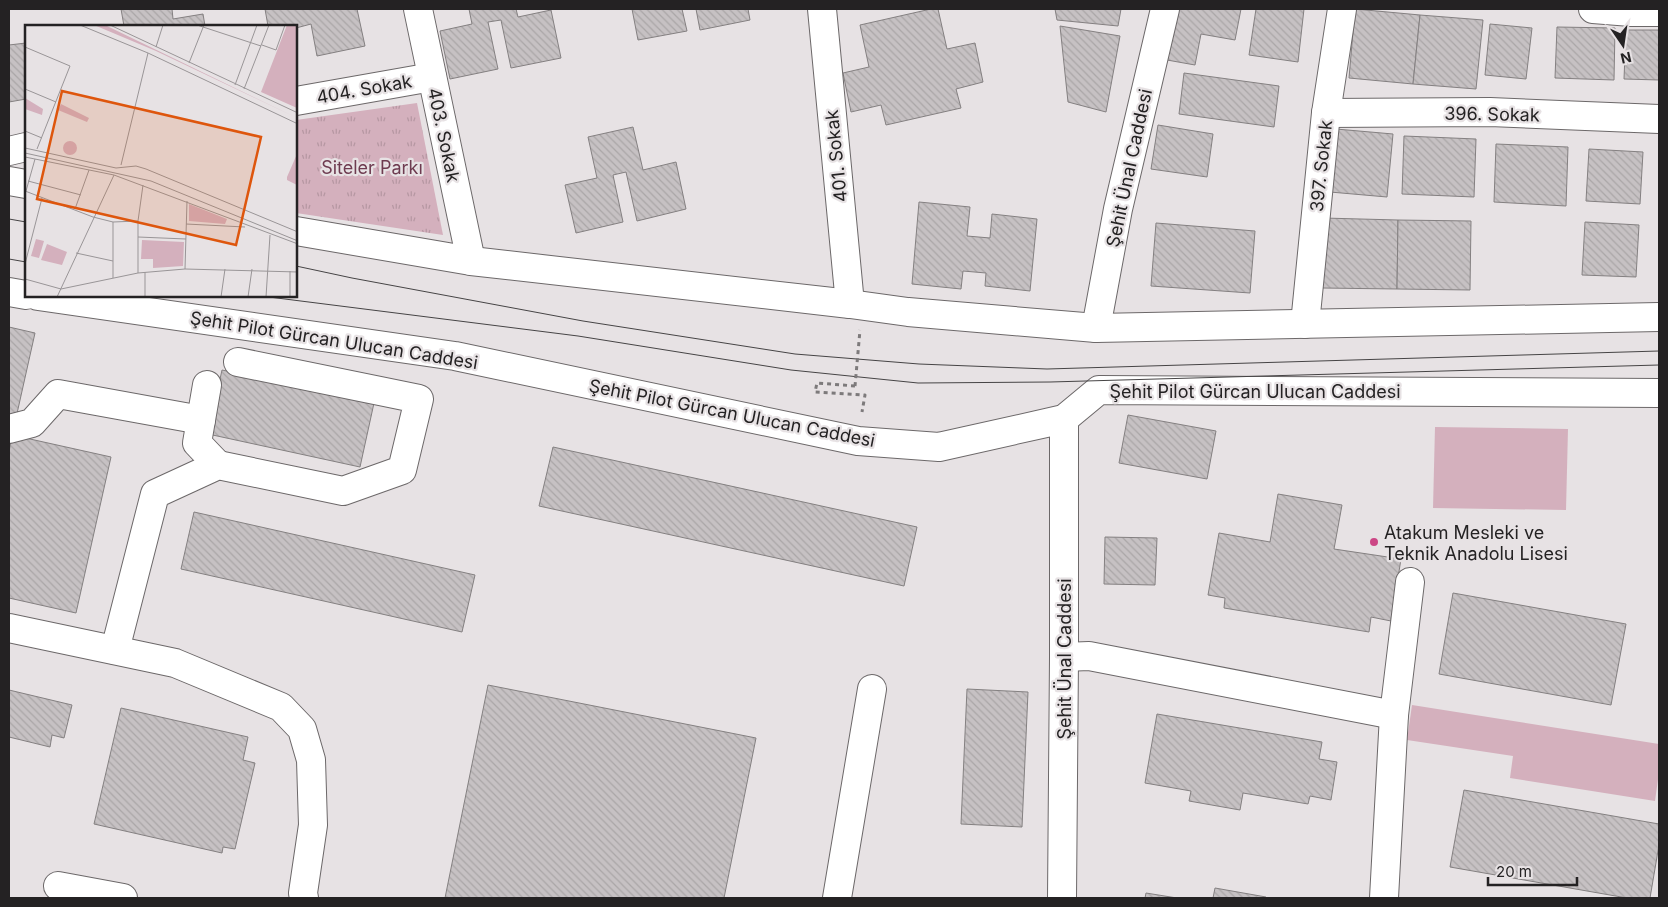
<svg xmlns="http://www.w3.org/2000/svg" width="1668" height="907" font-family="Inter,sans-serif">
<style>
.grass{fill:url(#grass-tufts)}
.pitch{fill:#d4b0bd}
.building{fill:url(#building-back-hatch);stroke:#848081}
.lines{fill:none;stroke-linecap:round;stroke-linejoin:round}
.minor-casing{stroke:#6c6869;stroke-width:30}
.path{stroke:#7d7a7b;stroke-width:3;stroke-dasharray:4 4;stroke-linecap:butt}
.minor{stroke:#fff;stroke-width:28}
.tram{stroke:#464445;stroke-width:1}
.path-bridge{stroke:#7d7a7b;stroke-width:3;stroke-dasharray:4 4;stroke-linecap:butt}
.poi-dot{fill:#cc4685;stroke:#e7e2e4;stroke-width:2}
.labels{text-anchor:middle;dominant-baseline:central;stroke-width:4.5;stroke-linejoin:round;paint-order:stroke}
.street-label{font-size:18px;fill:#242223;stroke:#e7e2e4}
.park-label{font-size:18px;fill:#6e3b50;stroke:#e7e2e4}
.poi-label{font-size:18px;fill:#242223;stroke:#e7e2e4;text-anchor:start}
.inset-road{fill:none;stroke:#999597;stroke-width:1}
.view{fill:#de560d;fill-opacity:0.15;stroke:#de560d;stroke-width:2.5}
.inset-edge{fill:none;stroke:#242223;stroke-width:2.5}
</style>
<defs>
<pattern id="grass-tufts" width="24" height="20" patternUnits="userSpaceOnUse" patternTransform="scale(1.25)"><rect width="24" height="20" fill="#d4b0bd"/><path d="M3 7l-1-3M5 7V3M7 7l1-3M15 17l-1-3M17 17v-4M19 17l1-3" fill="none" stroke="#b697a2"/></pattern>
<pattern id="building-back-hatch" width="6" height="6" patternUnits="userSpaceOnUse" patternTransform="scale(1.25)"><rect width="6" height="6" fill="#c6c1c3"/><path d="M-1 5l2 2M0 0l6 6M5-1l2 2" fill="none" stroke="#aaa6a7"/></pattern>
</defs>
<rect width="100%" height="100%" fill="#e7e2e4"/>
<polygon class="grass" points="417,103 443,235 296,213 296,120"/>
<g class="pitch">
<polygon points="1435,427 1568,429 1566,510 1433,508"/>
<polygon points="1412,705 1659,744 1659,772 1655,801 1510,778 1513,756 1407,740"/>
</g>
<g class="building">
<polygon points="121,9 172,9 173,19 203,14 205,26 124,26"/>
<polygon points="265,9 357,9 365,46 317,56 311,24 296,28 296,26 268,26"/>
<polygon points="469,9 516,9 518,17 551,10 561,58 511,68 501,20 488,22 498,69 450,79 440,31 472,24"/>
<polygon points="632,9 682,9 687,31 638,40"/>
<polygon points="696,9 748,9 750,20 700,30"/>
<polygon points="931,9 938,9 947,49 975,43 983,82 956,89 961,108 886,125 881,105 851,112 843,73 869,67 860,25"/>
<polygon points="1055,9 1121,9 1118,26 1057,20"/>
<polygon points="1176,9 1241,9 1235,40 1201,34 1195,65 1167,60"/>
<polygon points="1256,9 1304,9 1298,62 1249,55"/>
<polygon points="1355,9 1420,15 1413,84 1349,78"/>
<polygon points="1420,15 1483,20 1476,89 1413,84"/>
<polygon points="1490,24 1532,28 1526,79 1485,75"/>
<polygon points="1060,26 1120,36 1106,112 1068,102"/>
<polygon points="1557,27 1615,28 1614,80 1555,78"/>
<polygon points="1626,30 1659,30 1659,80 1624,79"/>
<polygon points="26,43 26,99 9,102 9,45"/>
<polygon points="1184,73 1279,86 1274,127 1179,114"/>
<polygon points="1158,125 1213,134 1207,177 1151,169"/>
<polygon points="633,127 643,170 676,162 686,209 637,221 626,172 613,175 623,222 576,233 565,185 597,178 588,137"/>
<polygon points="1336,129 1393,134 1387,197 1330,192"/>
<polygon points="1404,136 1476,139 1474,197 1402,194"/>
<polygon points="1496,144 1568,147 1566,206 1494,202"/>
<polygon points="1589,149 1643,152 1640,204 1586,201"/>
<polygon points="919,202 970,207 967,236 990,238 992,214 1037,219 1030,291 985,286 986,273 963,271 961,289 912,284"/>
<polygon points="1323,218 1398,220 1397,289 1322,288"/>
<polygon points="1398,220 1471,221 1470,290 1397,289"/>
<polygon points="1585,222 1639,225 1636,277 1582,275"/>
<polygon points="1156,223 1255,231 1250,293 1151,286"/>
<polygon points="9,327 35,333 16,418 9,416"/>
<polygon points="222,370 374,403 360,467 208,434"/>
<polygon points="1128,415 1216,431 1207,479 1119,463"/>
<polygon points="12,435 111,457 76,613 9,598 9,452"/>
<polygon points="553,447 917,527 904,586 539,506"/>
<polygon points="1278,494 1342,505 1334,549 1401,559 1391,621 1371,617 1369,632 1224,608 1225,598 1208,595 1219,533 1270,542"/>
<polygon points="194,512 475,575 462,632 181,569"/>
<polygon points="1105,537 1157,538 1155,585 1104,584"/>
<polygon points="1453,593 1626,624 1611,705 1439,674"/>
<polygon points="488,685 756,738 724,898 445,898"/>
<polygon points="967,689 1028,692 1022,827 961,824"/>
<polygon points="9,690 72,705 64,738 52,735 50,747 9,737"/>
<polygon points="121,708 248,737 243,760 255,763 235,849 223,847 222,853 94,824"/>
<polygon points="1157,714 1322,742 1319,759 1337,762 1331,800 1310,796 1308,804 1243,793 1240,810 1189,801 1191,791 1145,783"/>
<polygon points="1464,790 1659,824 1659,845 1650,898 1627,898 1450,867"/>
<polygon points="1215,888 1266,897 1266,898 1213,898"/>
<polygon points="1146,893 1177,898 1145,898"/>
</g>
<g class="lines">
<g class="minor-casing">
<g id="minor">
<polyline points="418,9 471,261"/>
<polyline points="822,9 850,304"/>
<polyline points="1593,9 1631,12 1659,12"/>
<polyline points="296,101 432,77"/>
<polyline points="1326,113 1490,112 1659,119"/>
<polyline points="9,151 26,147"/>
<polyline points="9,181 26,184"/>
<polyline points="296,231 471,261 850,304 908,312 1096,328 1659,317"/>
<polyline points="9,292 26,295"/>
<polyline points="38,296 455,356 858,441 939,447 1064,419 1099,390 1659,393"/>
<polyline points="1305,324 1326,113 1342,9"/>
<polyline points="1096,328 1118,209 1165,9"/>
<polyline points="207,385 197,443 218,465"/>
<polyline points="9,429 32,423 58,394 201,420"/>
<polyline points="9,628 175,663 281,707 302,729 311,760 313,825 303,893 304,898"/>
<polyline points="115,650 155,494 218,465 343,491 402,470 419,399 238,362"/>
<polyline points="1064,657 1089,656 1394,715"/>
<polyline points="58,886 123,898"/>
<polyline points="837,898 872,689"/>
<polyline points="1062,898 1064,657 1064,419"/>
<polyline points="1384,898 1394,715 1410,582"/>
</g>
</g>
<polyline class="path" points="855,386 817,383 815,392 865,395 862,412"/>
<use href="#minor" class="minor"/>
<g class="tram">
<polyline points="9,219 26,222"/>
<polyline points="9,259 26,262"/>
<polyline points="296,266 352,278 583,321 795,354 919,364 1047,369 1659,351"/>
<polyline points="261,296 578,336 791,370 918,383 1050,382 1659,365"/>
</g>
<polyline class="path-bridge" points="855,386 860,330"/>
</g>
<circle class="poi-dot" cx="1374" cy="542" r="5"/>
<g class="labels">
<g class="street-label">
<text transform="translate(364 89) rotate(-10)">404. Sokak</text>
<text transform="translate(1492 114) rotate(1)">396. Sokak</text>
<text transform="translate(444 135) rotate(78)">403. Sokak</text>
<text transform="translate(836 156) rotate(-96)">401. Sokak</text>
<text transform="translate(1321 166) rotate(-84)">397. Sokak</text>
<text transform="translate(1129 168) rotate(-78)">Şehit Ünal Caddesi</text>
<text transform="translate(334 340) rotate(9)">Şehit Pilot Gürcan Ulucan Caddesi</text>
<text x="1255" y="391">Şehit Pilot Gürcan Ulucan Caddesi</text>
<text transform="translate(732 413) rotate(11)">Şehit Pilot Gürcan Ulucan Caddesi</text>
<text transform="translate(1064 659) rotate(-90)">Şehit Ünal Caddesi</text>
</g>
<g class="park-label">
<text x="372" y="167">Siteler Parkı</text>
</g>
<g class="poi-label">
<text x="1384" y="532">Atakum Mesleki ve<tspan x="1384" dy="21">Teknik Anadolu Lisesi</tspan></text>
</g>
</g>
<g transform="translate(25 25)">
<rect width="272" height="272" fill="#e7e2e4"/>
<path d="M69,0h11l192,93 -141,-67zM262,0h10v83l-36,-16zM0,73l18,11 -1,6 -17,-6zM272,129v31l-10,-5v-3zM164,179l38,15 -2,5 -36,-3zM117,215l42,2 -1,24 -30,2v-9h-12z" fill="#d4b0bd"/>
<path d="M36,79l28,14 -2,4 -29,-12zM38 123a7 7 0 1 1 14 0a7 7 0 1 1-14 0ZM11,214l8,2 -5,17 -8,-2zM22,219l20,8 -5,13 -21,-5z" fill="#d4b0bd"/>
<path class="inset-road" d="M55,0l68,28 150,71M85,0l188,88M172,0l64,21M237,20l14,5 9,-25M0,22l45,19 -33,83M131,22l7,-22M164,38l15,-38M210,60l22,-60M0,64l31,13M219,64l25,-64M0,106l17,7M0,123l91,20 20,-2 10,3 152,63M0,128l126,28 147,60M0,132l89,18 184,69M96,140l27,-112M3,156l53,14M0,166l68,26 20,5 25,-1M1,166l9,-32M50,184l14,-39M88,197v56M161,199l59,3M113,212l48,2M51,228l37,8M0,239l17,-66M160,244l2,-68M113,248v-52l5,-36M0,254l36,10 77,-16 47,-4 113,3M32,272l57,-122M120,272v-25M196,272l4,-28M223,272l4,-28M241,272l4,-62M265,272v-26"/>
<path class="view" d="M37,66l199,46 -25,108 -199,-46z"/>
<rect width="272" height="272" class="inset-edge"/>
</g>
<rect width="1668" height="907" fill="none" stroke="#242223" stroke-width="20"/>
<g transform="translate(1623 45) rotate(167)" stroke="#e7e2e4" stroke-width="4" paint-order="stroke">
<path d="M0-4L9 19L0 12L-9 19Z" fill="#242223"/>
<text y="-8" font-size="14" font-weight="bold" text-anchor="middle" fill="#242223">N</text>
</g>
<path d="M1488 877v8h89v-8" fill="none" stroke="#242223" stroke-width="2.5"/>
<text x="1496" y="877" font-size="15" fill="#242223" stroke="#e7e2e4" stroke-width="4" paint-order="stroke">20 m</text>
</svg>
